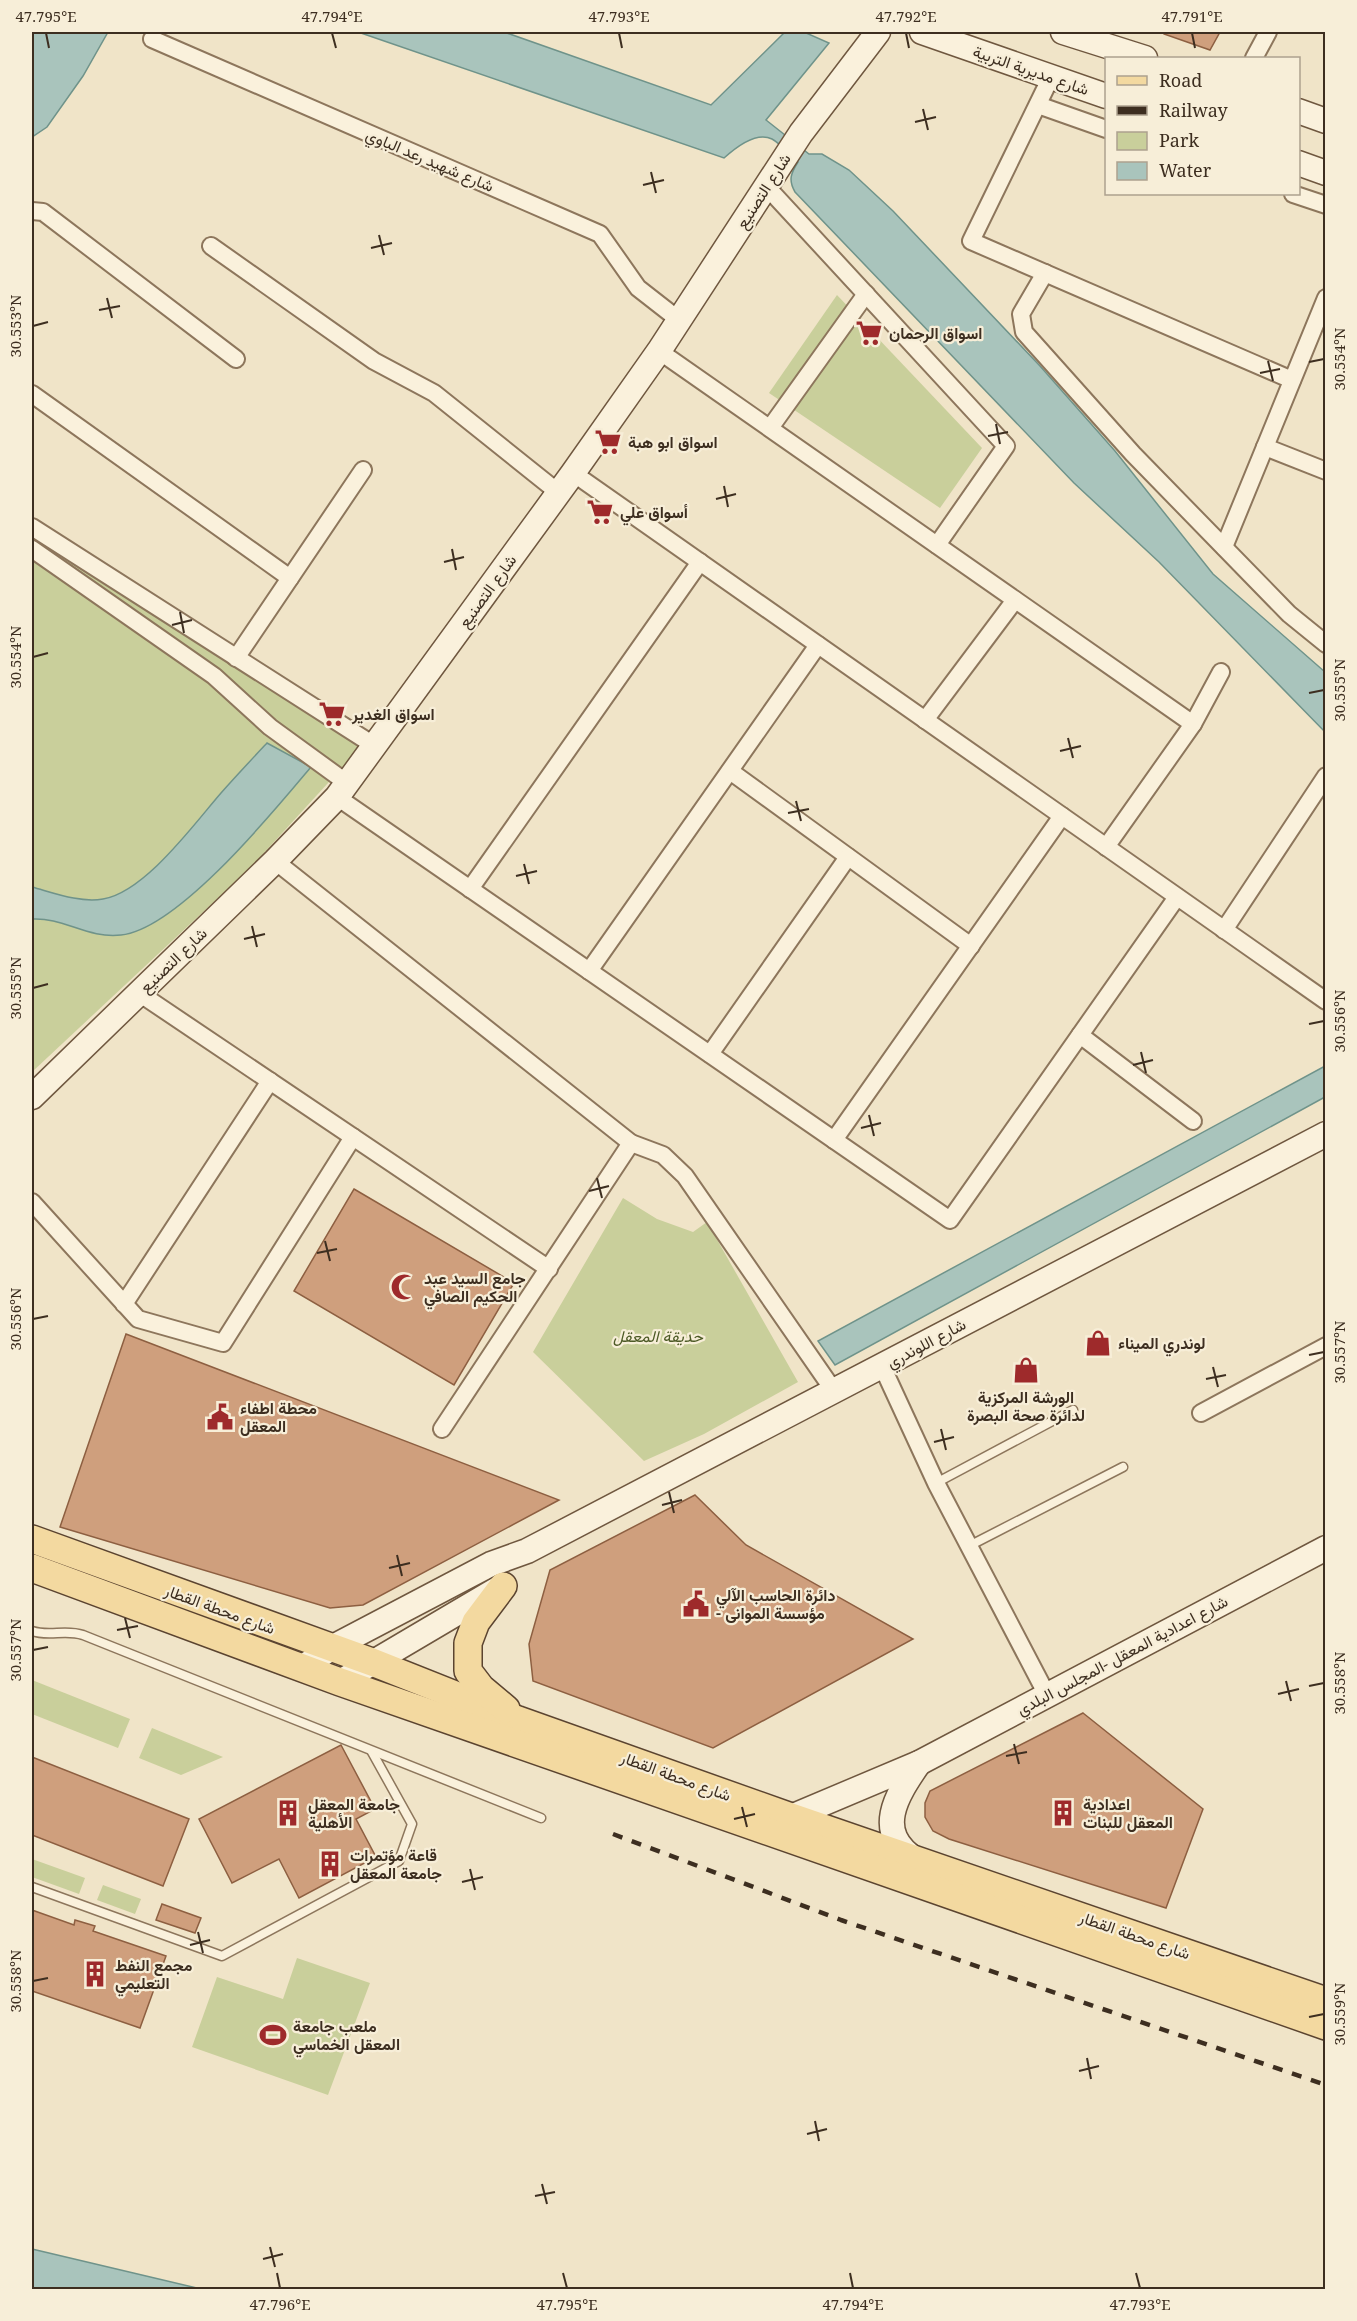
<svg xmlns="http://www.w3.org/2000/svg" width="1357" height="2321" font-family="'Noto Serif',Vazirmatn,serif">
<style>
.green{fill:#c9cf9b}
.water{fill:#a9c4bc;stroke:#6f938a;stroke-width:1.5}
.building{fill:#cf9f7d;stroke:#8d5f41;stroke-width:1.5}
.lines{fill:none;stroke-linecap:round;stroke-linejoin:round}
.lane-casing{stroke:#8d765c;stroke-width:11}
.street-casing{stroke:#8d765c;stroke-width:20}
.secondary-casing{stroke:#6f573f;stroke-width:27}
.primary-casing{stroke:#5b4430;stroke-width:30}
.lane{stroke:#faf1dc;stroke-width:8}
.street{stroke:#faf1dc;stroke-width:16}
.secondary{stroke:#faf1dc;stroke-width:24}
.primary{stroke:#f3d9a0;stroke-width:27}
.rail{stroke:#3d2e20;stroke-width:4.5;stroke-dasharray:10 10;stroke-linecap:butt}
.ticks{fill:none;stroke:#3d2e20;stroke-width:2}
.labels{text-anchor:middle;dominant-baseline:central;stroke-width:4.5;stroke-linejoin:round;paint-order:stroke}
.street-label{font-size:16px;fill:#3d2e20;stroke:#f7eed8}
.poi-label{font-size:16px;font-weight:bold;fill:#3d2e20;stroke:#f7eed8;text-anchor:start}
.park-label{font-size:16px;font-style:italic;fill:#4d5a26;stroke:#f7eed8}
.neatline{fill:none;stroke:#3d2e20;stroke-width:2}
.ticks-label{font-size:15px;text-anchor:middle;fill:#3d2e20}
</style>
<rect width="100%" height="100%" fill="#f0e4c8"/>
<g class="green">
<polygon points="837,295 982,448 940,508 769,393"/>
<polygon points="32,537 362,746 250,868 32,1072"/>
<polygon points="623,1198 657,1219 693,1232 707,1222 798,1382 704,1434 644,1461 533,1352"/>
<polygon points="32,1680 130,1719 118,1748 32,1714"/>
<polygon points="152,1728 223,1757 181,1775 139,1758"/>
<polygon points="32,1859 85,1878 79,1894 32,1877"/>
<polygon points="103,1885 141,1899 135,1914 97,1900"/>
<polygon points="297,1958 370,1983 328,2095 192,2047 217,1977 283,1999"/>
</g>
<g class="water">
<polygon points="32,32 108,32 83,76 47,127 32,137"/>
<path d="M358,32h146l207,73 74,-73h19l25,11 -63,77 43,34h13l27,16 44,41 147,155 75,85 98,123 112,98v60l-166,-170 -85,-79 -279,-291c-7,-12 -4,-19 3,-30 -8,-7 -17,-18 -26,-23 -16,-8 -37,9 -48,19z"/>
<path d="M267,743l44,24c-37,44 -133,162 -190,168 -33,4 -58,-18 -89,-16v-32c22,6 48,16 71,12 42,-7 91,-75 118,-106 15,-17 31,-34 46,-50z"/>
<polygon points="1325,1066 1325,1097 835,1365 818,1341"/>
<polygon points="32,2249 201,2289 32,2289"/>
</g>
<g class="building">
<polygon points="1164,32 1220,32 1210,50 1164,34"/>
<polygon points="354,1189 514,1283 454,1385 294,1291"/>
<polygon points="126,1334 559,1500 363,1605 330,1608 60,1527"/>
<polygon points="695,1495 746,1545 913,1639 713,1748 533,1681 529,1644 550,1570"/>
<polygon points="1083,1713 1203,1809 1166,1908 949,1839 933,1831 925,1817 925,1803 930,1791"/>
<polygon points="341,1745 375,1809 356,1819 376,1857 299,1898 279,1859 232,1883 199,1819"/>
<polygon points="32,1757 189,1819 163,1886 32,1835"/>
<polygon points="162,1904 201,1918 195,1933 156,1920"/>
<polygon points="32,1910 74,1925 75,1920 95,1926 93,1931 166,1956 140,2028 32,1991"/>
</g>
<g class="lines">
<g class="lane-casing">
<g id="lane">
<polyline points="936,1483 1073,1410"/>
<polyline points="969,1546 1123,1467"/>
<path d="M32,1631c17,6 33,-2 51,4l458,183"/>
<polyline points="32,1887 222,1956 399,1861 412,1824 372,1752"/>
</g>
</g>
<g class="street-casing">
<g id="street">
<polyline points="152,39 600,234 638,288 679,320"/>
<polyline points="1254,58 1268,32"/>
<polyline points="1051,77 971,241 1292,380"/>
<polyline points="1038,105 1106,129"/>
<polyline points="766,186 1006,446 937,545"/>
<polyline points="1293,194 1326,205"/>
<polyline points="32,211 43,212 236,359"/>
<polyline points="211,246 374,361 434,393 559,493"/>
<polyline points="1045,273 1021,314 1024,332 1133,454 1289,614 1326,644"/>
<polyline points="659,351 1193,724"/>
<polyline points="32,394 290,578"/>
<polyline points="770,428 866,294"/>
<polyline points="1265,447 1326,471"/>
<polyline points="573,473 1326,1001"/>
<polyline points="32,527 375,746"/>
<polyline points="1224,547 1326,298"/>
<polyline points="32,549 214,676 270,727 347,783"/>
<polyline points="236,658 363,470"/>
<polyline points="925,720 1015,600"/>
<polyline points="730,771 971,946"/>
<polyline points="337,797 950,1220 1177,897"/>
<polyline points="1106,847 1193,724 1221,672"/>
<polyline points="275,861 631,1143 663,1155 685,1176 834,1391"/>
<polyline points="470,889 700,562"/>
<polyline points="1224,930 1326,776"/>
<polyline points="589,971 818,645"/>
<polyline points="139,993 549,1269"/>
<polyline points="1080,1035 1193,1121"/>
<polyline points="710,1054 848,857"/>
<polyline points="834,1140 1062,816"/>
<polyline points="32,1202 138,1319 223,1343 353,1137"/>
<polyline points="124,1304 270,1081"/>
<polyline points="882,1366 936,1483 1047,1695"/>
<polyline points="1201,1413 1326,1346"/>
<polyline points="442,1429 631,1143"/>
</g>
</g>
<g class="secondary-casing">
<g id="secondary">
<polyline points="922,32 1106,96"/>
<polyline points="1063,32 1145,58"/>
<polyline points="1298,111 1326,121"/>
<polyline points="1298,163 1326,173"/>
<polyline points="32,1097 275,861 337,797 573,473 659,351 801,133 878,32"/>
<polyline points="302,1668 331,1648 491,1564 527,1551 1326,1134"/>
<polyline points="340,1682 501,1587"/>
<polyline points="791,1817 919,1763 1326,1548"/>
<path d="M916,1860c-43,-28 -20,-64 3,-97"/>
</g>
</g>
<g class="primary-casing">
<g id="primary">
<polyline points="32,1539 372,1662 518,1720 791,1817 1326,2001"/>
<polyline points="32,1568 340,1682 1326,2026"/>
<polyline points="503,1586 476,1622 468,1643 468,1671 481,1688 506,1709"/>
</g>
</g>
<use href="#lane" class="lane"/>
<use href="#street" class="street"/>
<use href="#secondary" class="secondary"/>
<use href="#primary" class="primary"/>
<polyline class="rail" points="613,1834 841,1920 1326,2085"/>
</g>
<path class="ticks" d="M46,33l3,15M332,33l4,15M619,33l3,15M906,33l3,15M1192,33l3,15M923,109l5,21M915,122l21,-5M651,172l5,21M643,185l21,-5M379,235l5,20M371,248l21,-5M107,298l5,20M99,310l21,-4M33,326l15,-4M1268,361l5,20M1309,362l15,-3M1260,373l20,-4M996,424l4,20M988,436l20,-4M724,486l4,21M716,499l20,-5M452,549l4,21M444,562l20,-5M180,612l4,21M172,625l20,-5M33,657l15,-4M1309,693l15,-3M1068,738l5,20M1060,751l21,-5M796,801l5,20M788,813l21,-4M524,864l5,20M516,876l21,-5M252,926l5,21M244,939l21,-5M33,988l15,-4M1309,1024l15,-3M1141,1052l5,21M1133,1065l20,-5M869,1115l5,21M861,1128l20,-5M597,1178l5,20M589,1191l20,-5M325,1241l5,20M317,1253l20,-4M33,1319l15,-3M1309,1355l15,-3M1213,1367l5,20M1206,1379l20,-4M941,1429l5,21M934,1442l20,-5M669,1492l5,21M662,1505l20,-5M397,1555l5,21M389,1568l21,-5M125,1618l5,20M117,1630l21,-4M33,1650l15,-3M1286,1681l5,20M1309,1686l15,-3M1278,1694l21,-5M1014,1744l5,20M1006,1756l21,-4M742,1807l5,20M734,1819l21,-5M470,1869l5,21M462,1882l21,-5M198,1932l5,21M190,1945l20,-5M33,1981l15,-3M1309,2017l15,-3M1087,2058l4,21M1079,2071l20,-5M815,2121l4,20M807,2134l20,-5M542,2184l5,20M535,2196l20,-4M270,2247l5,20M263,2259l20,-5M277,2273l3,15M563,2273l4,15M850,2273l3,15M1136,2273l4,15"/>
<defs>
<g id="supermarket-bare" transform="scale(2.07)"><path d="M-6-5.5h2.5l.6 2H6L4.5 2H-2.5L-4.4-4H-6ZM-1.5 3.2a1.3 1.3 0 1 0 .1 0ZM3 3.2a1.3 1.3 0 1 0 .1 0Z" fill="#9e2a2b" stroke="#f7eed8" stroke-width="2.5" paint-order="stroke"/></g>
<g id="mosque-bare" transform="scale(2.07)"><path d="M3.5-4.9A6 6 0 1 0 3.5 4.9A5 5 0 1 1 3.5-4.9Z" fill="#9e2a2b" stroke="#f7eed8" stroke-width="2.5" paint-order="stroke"/></g>
<g id="shop-bare" transform="scale(2.07)"><path d="M-5-2.5h2.3a2.7 3.5 0 0 1 5.4 0H5L5.5 6h-11ZM-1.5-2.5h3a1.5 2.3 0 0 0-3 0Z" fill="#9e2a2b" stroke="#f7eed8" stroke-width="2.5" paint-order="stroke"/></g>
<g id="civic-bare" transform="scale(2.07)"><path d="M-.6-6.5H3V-4.5H.6V-3L4-1V1h2V6H-6V1h2V-1L-.6-3ZM-1.2 2.5V6h2.4V2.5Z" fill="#9e2a2b" stroke="#f7eed8" stroke-width="2.5" paint-order="stroke"/></g>
<g id="building-bare" transform="scale(2.07)"><path d="M-4-6H4V6H1V3H-1V6H-4ZM-2.5-4.3h1.7v1.8h-1.7ZM.8-4.3h1.7v1.8H.8ZM-2.5-1h1.7V.8h-1.7ZM.8-1h1.7V.8H.8Z" fill="#9e2a2b" stroke="#f7eed8" stroke-width="2.5" paint-order="stroke"/></g>
<g id="stadium-bare" transform="scale(2.07)"><path d="M0-5a6.5 5 0 1 0 0 10a6.5 5 0 1 0 0-10ZM-3.5-1.8h7v3.6h-7Z" fill="#9e2a2b" stroke="#f7eed8" stroke-width="2.5" paint-order="stroke"/></g>
</defs>
<g fill-rule="evenodd">
<use href="#supermarket-bare" x="869" y="333"/>
<use href="#supermarket-bare" x="608" y="442"/>
<use href="#supermarket-bare" x="600" y="512"/>
<use href="#supermarket-bare" x="332" y="714"/>
<use href="#mosque-bare" x="404" y="1287"/>
<use href="#shop-bare" x="1098" y="1343"/>
<use href="#shop-bare" x="1026" y="1370"/>
<use href="#civic-bare" x="220" y="1417"/>
<use href="#civic-bare" x="696" y="1604"/>
<use href="#building-bare" x="288" y="1813"/>
<use href="#building-bare" x="1063" y="1813"/>
<use href="#building-bare" x="330" y="1864"/>
<use href="#building-bare" x="95" y="1974"/>
<use href="#stadium-bare" x="273" y="2035"/>
</g>
<g class="labels">
<g class="street-label">
<text transform="translate(1031 70) rotate(19)">شارع مديرية التربية</text>
<text transform="translate(430 160) rotate(23)">شارع شهيد رعد الباوي</text>
<text transform="translate(763 191) rotate(-57)">شارع التصنيع</text>
<text transform="translate(487 591) rotate(-54)">شارع التصنيع</text>
<text transform="translate(173 960) rotate(-44)">شارع التصنيع</text>
<text transform="translate(926 1343) rotate(-28)">شارع اللوندري</text>
<text transform="translate(220 1609) rotate(20)">شارع محطة القطار</text>
<text transform="translate(1122 1655) rotate(-28)">شارع اعدادية المعقل -المجلس البلدي</text>
<text transform="translate(676 1776) rotate(20)">شارع محطة القطار</text>
<text transform="translate(1135 1935) rotate(19)">شارع محطة القطار</text>
</g>
<g class="poi-label">
<text x="889" y="333">اسواق الرحمان</text>
<text x="628" y="442">اسواق ابو هبة</text>
<text x="620" y="512">أسواق علي</text>
<text x="352" y="714">اسواق الغدير</text>
<text x="424" y="1278">جامع السيد عبد<tspan x="424" dy="18">الحكيم الصافي</tspan></text>
<text x="1118" y="1343">لوندري الميناء</text>
<text x="1026" y="1397" text-anchor="middle">الورشة المركزية<tspan x="1026" dy="18">لدائرة صحة البصرة</tspan></text>
<text x="240" y="1408">محطة اطفاء<tspan x="240" dy="18">المعقل</tspan></text>
<text x="716" y="1595">دائرة الحاسب الآلي<tspan x="716" dy="18">- مؤسسة الموانى</tspan></text>
<text x="308" y="1804">جامعة المعقل<tspan x="308" dy="18">الأهلية</tspan></text>
<text x="1083" y="1804">اعدادية<tspan x="1083" dy="18">المعقل للبنات</tspan></text>
<text x="350" y="1855">قاعة مؤتمرات<tspan x="350" dy="18">جامعة المعقل</tspan></text>
<text x="115" y="1965">مجمع النفط<tspan x="115" dy="18">التعليمي</tspan></text>
<text x="293" y="2026">ملعب جامعة<tspan x="293" dy="18">المعقل الخماسي</tspan></text>
</g>
<g class="park-label">
<text x="658" y="1336">حديقة المعقل</text>
</g>
</g>
<rect width="1357" height="2321" fill="none" stroke="#f7eed8" stroke-width="66"/>
<rect x="1105" y="57" width="195" height="138" fill="#f7eed8" stroke="#ada18e" stroke-width="1.5"/>
<rect x="1117" y="76" width="30" height="9" fill="#f3d9a0" stroke="#ada18e" stroke-width="1.5"/>
<text x="1159" y="87" font-size="18" fill="#3d2e20">Road</text>
<rect x="1117" y="106" width="30" height="9" fill="#3d2e20" stroke="#ada18e" stroke-width="1.5"/>
<text x="1159" y="117" font-size="18" fill="#3d2e20">Railway</text>
<rect x="1117" y="132" width="30" height="18" fill="#c9cf9b" stroke="#ada18e" stroke-width="1.5"/>
<text x="1159" y="147" font-size="18" fill="#3d2e20">Park</text>
<rect x="1117" y="162" width="30" height="18" fill="#a9c4bc" stroke="#ada18e" stroke-width="1.5"/>
<text x="1159" y="177" font-size="18" fill="#3d2e20">Water</text>
<rect x="33" y="33" width="1291" height="2255" class="neatline"/>
<g class="ticks-label">
<text x="46" y="22">47.795°E</text>
<text x="332" y="22">47.794°E</text>
<text x="619" y="22">47.793°E</text>
<text x="906" y="22">47.792°E</text>
<text x="1192" y="22">47.791°E</text>
<text transform="translate(16 326) rotate(-90)" y="5">30.553°N</text>
<text transform="translate(1340 359) rotate(-90)" y="5">30.554°N</text>
<text transform="translate(16 657) rotate(-90)" y="5">30.554°N</text>
<text transform="translate(1340 690) rotate(-90)" y="5">30.555°N</text>
<text transform="translate(16 988) rotate(-90)" y="5">30.555°N</text>
<text transform="translate(1340 1021) rotate(-90)" y="5">30.556°N</text>
<text transform="translate(16 1319) rotate(-90)" y="5">30.556°N</text>
<text transform="translate(1340 1352) rotate(-90)" y="5">30.557°N</text>
<text transform="translate(16 1650) rotate(-90)" y="5">30.557°N</text>
<text transform="translate(1340 1683) rotate(-90)" y="5">30.558°N</text>
<text transform="translate(16 1981) rotate(-90)" y="5">30.558°N</text>
<text transform="translate(1340 2014) rotate(-90)" y="5">30.559°N</text>
<text x="280" y="2310">47.796°E</text>
<text x="567" y="2310">47.795°E</text>
<text x="853" y="2310">47.794°E</text>
<text x="1140" y="2310">47.793°E</text>
</g>
</svg>
